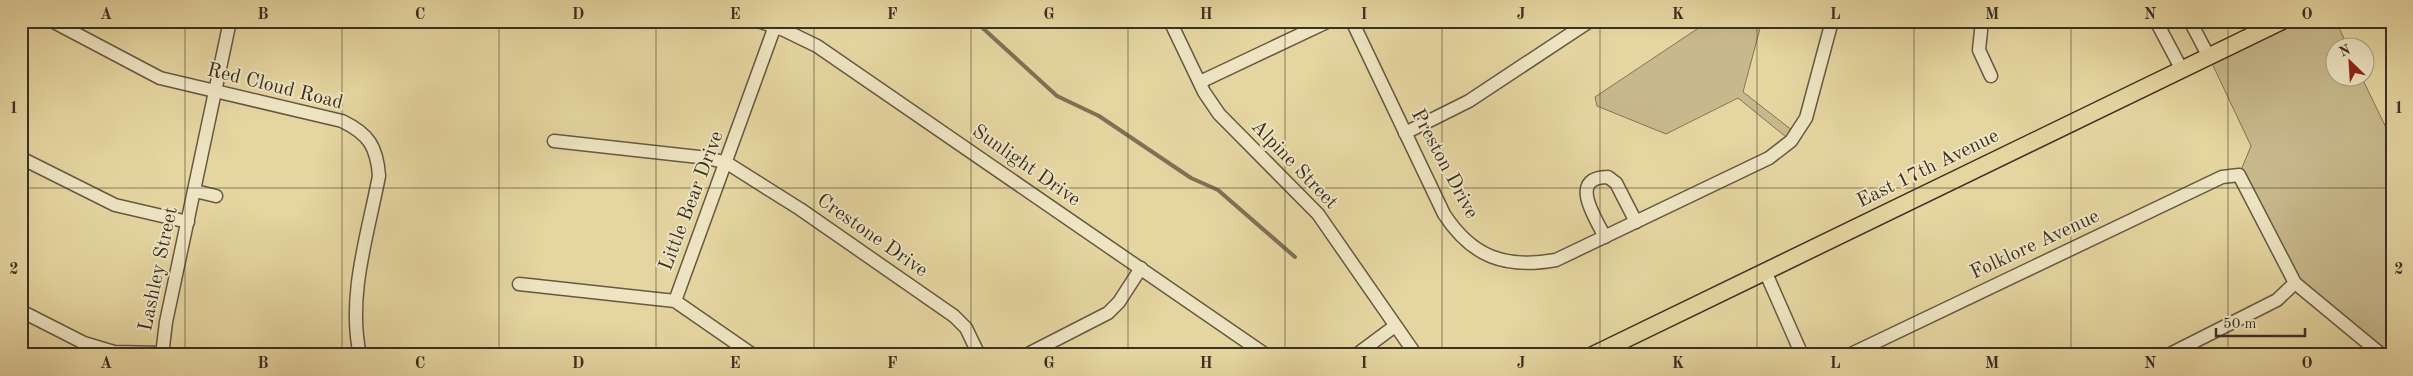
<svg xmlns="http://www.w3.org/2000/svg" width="2413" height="376" font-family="'Old Standard TT',serif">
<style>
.green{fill:#c8b98c;stroke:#827458}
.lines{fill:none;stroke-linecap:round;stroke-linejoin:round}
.stream{stroke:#7f7155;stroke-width:4}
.minor-casing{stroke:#665942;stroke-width:15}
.major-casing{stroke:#3c3023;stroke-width:19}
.minor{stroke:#eee4c2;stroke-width:12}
.major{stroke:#e5d5a1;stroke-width:16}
.grid{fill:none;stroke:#3c3023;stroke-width:1;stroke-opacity:0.55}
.labels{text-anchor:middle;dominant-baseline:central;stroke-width:4;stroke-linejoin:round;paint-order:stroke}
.street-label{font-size:20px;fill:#3c3023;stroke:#eee4c2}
.neatline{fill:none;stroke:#3c3023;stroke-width:2}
.grid-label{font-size:16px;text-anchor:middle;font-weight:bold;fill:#3c3023}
</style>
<rect width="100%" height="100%" fill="#e5d5a1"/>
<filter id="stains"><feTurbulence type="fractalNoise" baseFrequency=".004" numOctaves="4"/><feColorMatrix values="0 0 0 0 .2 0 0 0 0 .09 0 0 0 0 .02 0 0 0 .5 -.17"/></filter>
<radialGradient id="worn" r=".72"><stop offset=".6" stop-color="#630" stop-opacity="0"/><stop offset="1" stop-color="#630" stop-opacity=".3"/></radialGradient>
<g class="green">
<polygon points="1709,21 1762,21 1743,92 1797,134 1791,141 1738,98 1666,134 1597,106 1595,97"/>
<polygon points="2282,21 2336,21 2348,47 2336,48 2336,78 2362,78 2392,140 2392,355 2382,355 2295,283 2239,175 2251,146 2209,57"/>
</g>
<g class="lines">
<polyline class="stream" points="975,21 1057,96 1099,116 1191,178 1218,190 1295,257"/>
<g class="minor-casing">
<g id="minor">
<path d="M52,21l108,57 182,43c27,13 35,26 37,55 -11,58 -32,120 -19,179"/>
<polyline points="758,21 784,30 817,46 1266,355"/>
<polyline points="1170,21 1204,92 1219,114 1318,214 1416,355"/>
<path d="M1352,21l92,193c28,43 61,55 112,46l213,-102 22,-17 15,-23 26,-97"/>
<polyline points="1982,21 1979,50 1991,76"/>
<polyline points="2156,21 2182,70"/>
<polyline points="2190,21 2209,57"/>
<polyline points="1200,82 1329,21"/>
<polyline points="1405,133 1469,101 1590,21"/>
<polyline points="554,141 708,158 727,163 800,209 954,316 966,328 979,355"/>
<polyline points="21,158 115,205 188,222"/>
<polyline points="195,191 216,196"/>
<path d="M1605,237c-9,-18 -38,-60 3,-60l8,6 20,39"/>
<polyline points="1765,271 1802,355"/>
<polyline points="519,284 675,301 753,355"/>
<polyline points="675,301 775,26"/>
<polyline points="21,311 84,343 114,352 162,353"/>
<polyline points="162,355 166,322 230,21"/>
<polyline points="1026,355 1108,313 1119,302 1141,268"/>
<polyline points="1356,355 1395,326"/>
<polyline points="1849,355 2222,177 2239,175 2295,283 2382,355"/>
<polyline points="2168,355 2277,300 2295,283"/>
</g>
</g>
<g class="major-casing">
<polyline id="major" points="1593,355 2282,21"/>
</g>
<use href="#minor" class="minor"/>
<use href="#major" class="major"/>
</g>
<path class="grid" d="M185,21v334M342,21v334M499,21v334M656,21v334M814,21v334M971,21v334M1128,21v334M1285,21v334M1442,21v334M1600,21v334M1757,21v334M1914,21v334M2071,21v334M2228,21v334M21,188h2371"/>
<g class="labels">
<g class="street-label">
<text transform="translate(275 87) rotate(14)">Red Cloud Road</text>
<text transform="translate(1444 164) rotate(62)">Preston Drive</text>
<text transform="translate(1294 165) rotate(46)">Alpine Street</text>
<text transform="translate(1026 166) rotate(35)">Sunlight Drive</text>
<text transform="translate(1928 169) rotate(-26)">East 17th Avenue</text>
<text transform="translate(692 201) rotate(-69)">Little Bear Drive</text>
<text transform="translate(872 236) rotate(35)">Crestone Drive</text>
<text transform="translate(2035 245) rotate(-25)">Folklore Avenue</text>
<text transform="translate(159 269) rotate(-78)">Lashley Street</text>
</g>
</g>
<rect width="2413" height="376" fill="none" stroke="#e5d5a1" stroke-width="55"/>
<g transform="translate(2350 62) rotate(335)"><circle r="24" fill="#eee4c2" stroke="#a79c82"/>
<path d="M0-4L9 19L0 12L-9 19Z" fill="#8f2418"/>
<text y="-8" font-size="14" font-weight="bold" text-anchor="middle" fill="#3c3023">N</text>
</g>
<path d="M2216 328v8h89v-8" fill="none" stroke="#3c3023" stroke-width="2.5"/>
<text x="2223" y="328" font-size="15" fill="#3c3023" stroke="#eee4c2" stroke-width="4" paint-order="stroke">50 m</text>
<rect x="28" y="28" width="2358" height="320" class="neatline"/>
<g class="grid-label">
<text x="106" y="19">A</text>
<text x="263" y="19">B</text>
<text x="420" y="19">C</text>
<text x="578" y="19">D</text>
<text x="735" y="19">E</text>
<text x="892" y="19">F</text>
<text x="1049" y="19">G</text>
<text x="1206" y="19">H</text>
<text x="1364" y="19">I</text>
<text x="1521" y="19">J</text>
<text x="1678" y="19">K</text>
<text x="1835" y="19">L</text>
<text x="1992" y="19">M</text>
<text x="2150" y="19">N</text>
<text x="2307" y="19">O</text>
<text x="14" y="113">1</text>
<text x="2399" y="113">1</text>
<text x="14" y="274">2</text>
<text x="2399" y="274">2</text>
<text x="106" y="368">A</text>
<text x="263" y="368">B</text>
<text x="420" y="368">C</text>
<text x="578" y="368">D</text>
<text x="735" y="368">E</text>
<text x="892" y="368">F</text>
<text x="1049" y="368">G</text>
<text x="1206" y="368">H</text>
<text x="1364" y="368">I</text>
<text x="1521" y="368">J</text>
<text x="1678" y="368">K</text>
<text x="1835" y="368">L</text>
<text x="1992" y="368">M</text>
<text x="2150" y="368">N</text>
<text x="2307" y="368">O</text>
</g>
<rect width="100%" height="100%" filter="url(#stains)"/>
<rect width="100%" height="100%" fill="url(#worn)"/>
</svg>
